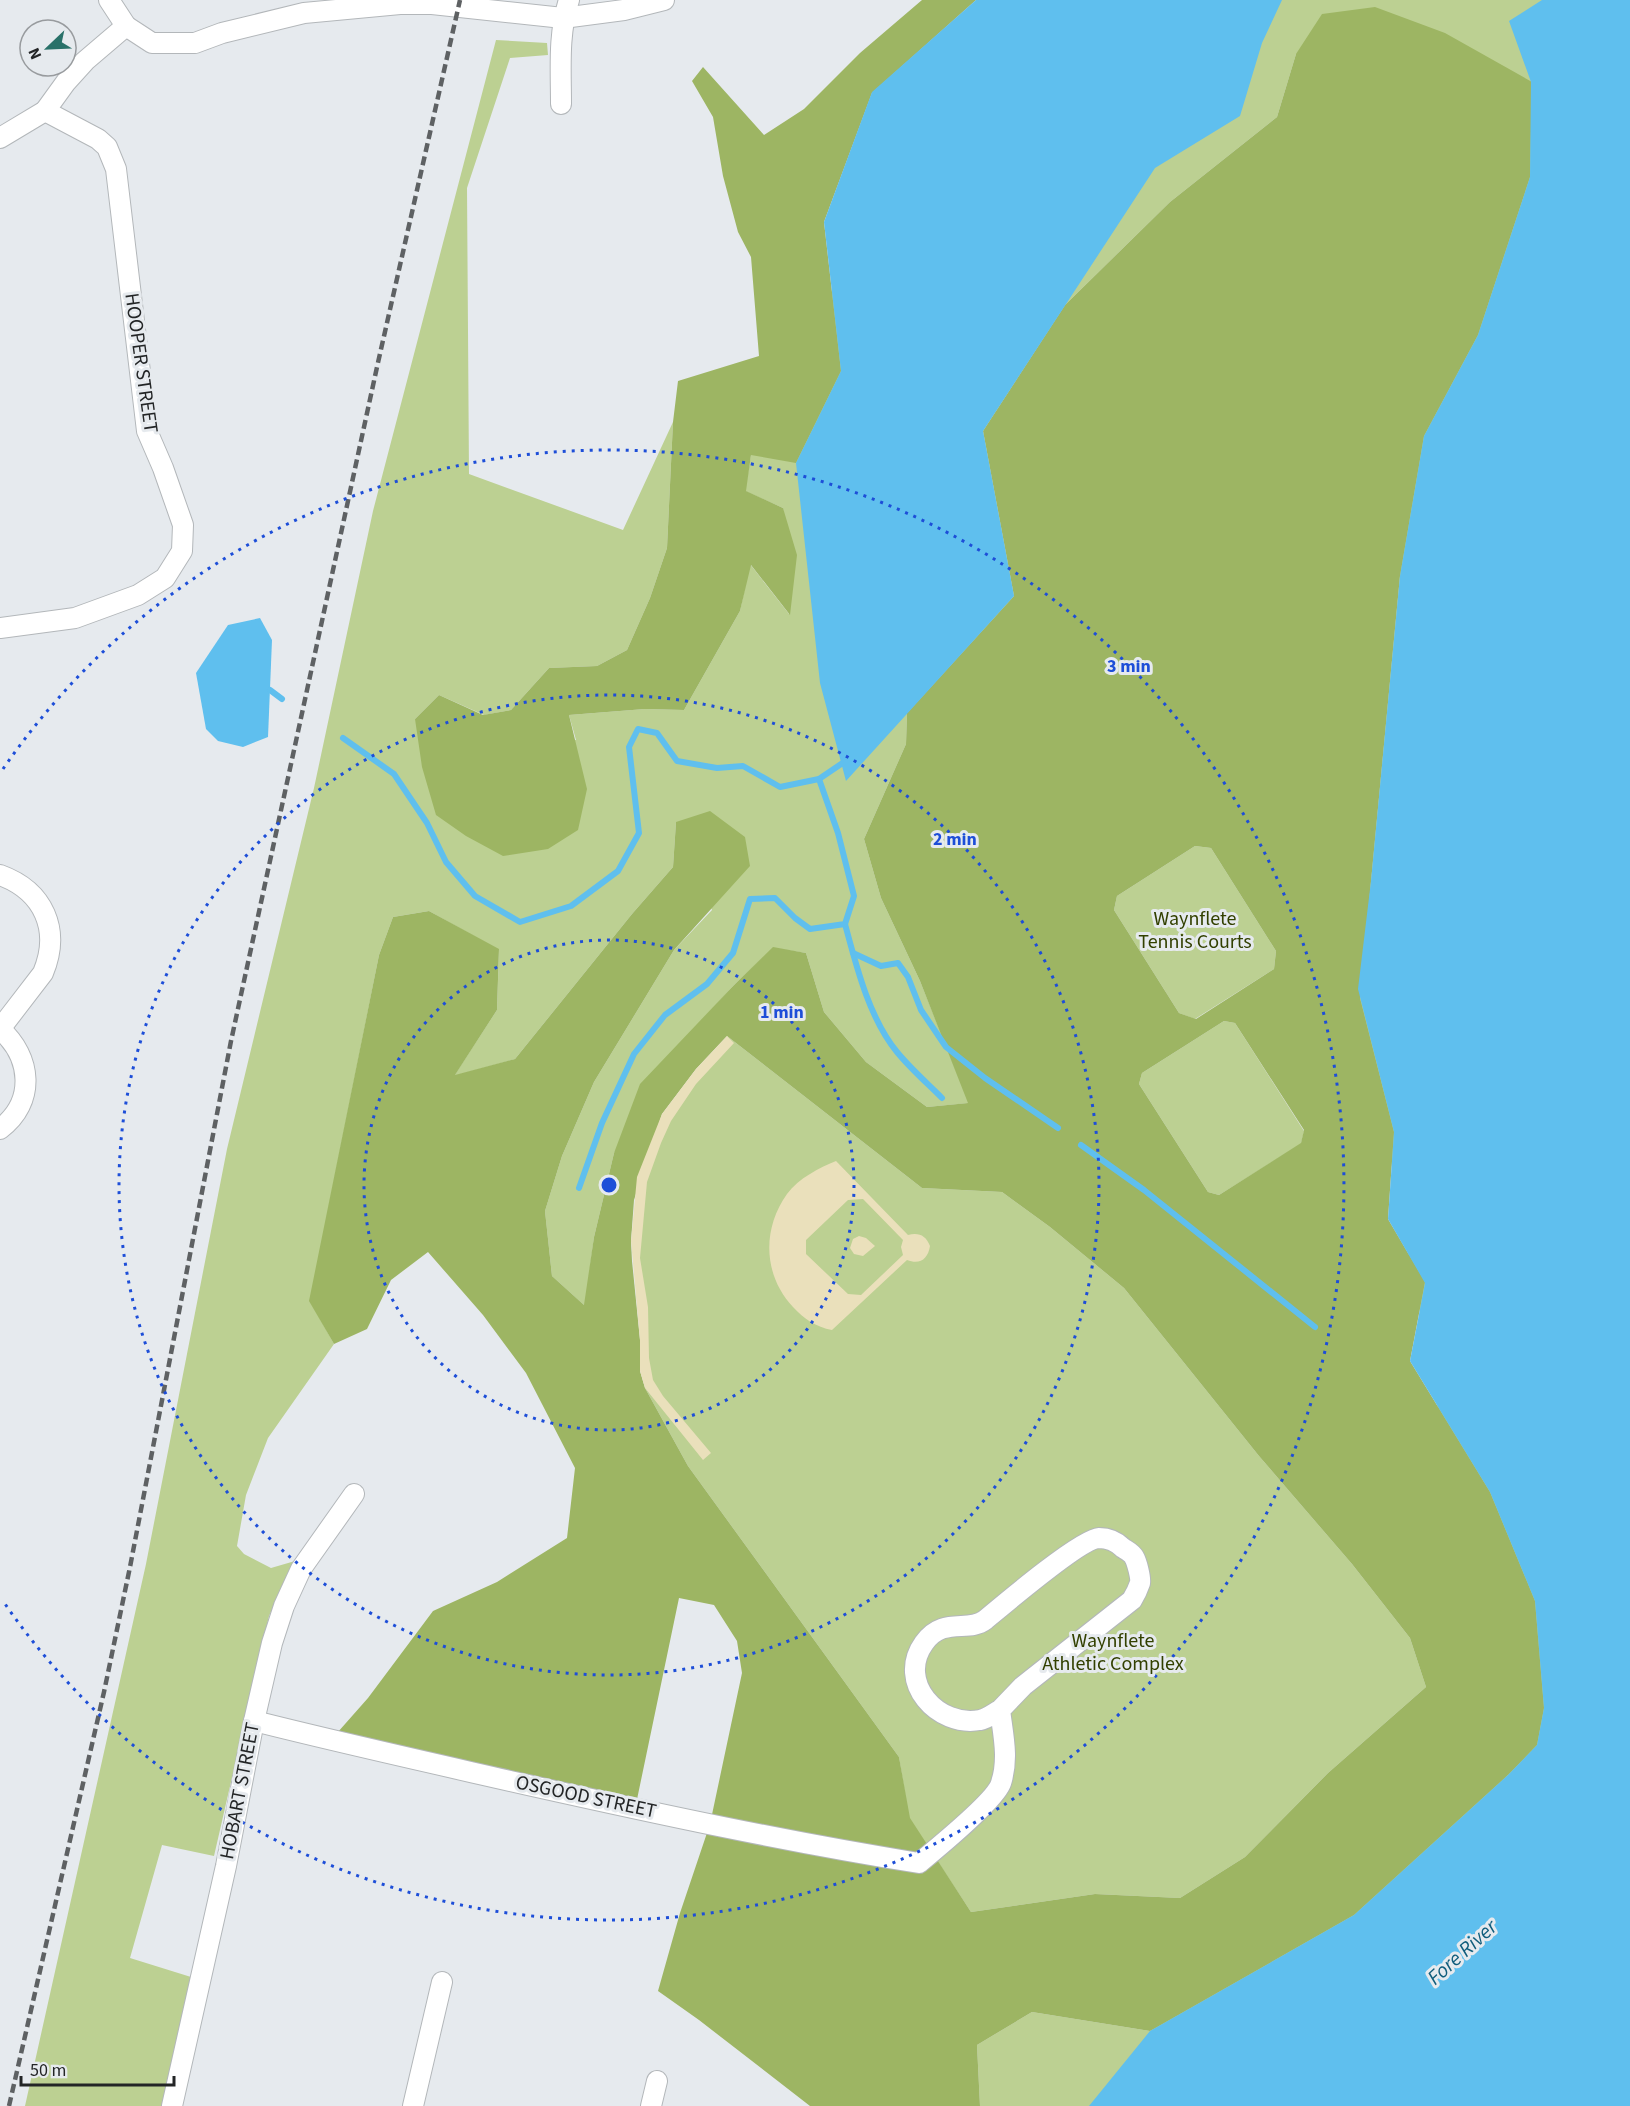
<svg xmlns="http://www.w3.org/2000/svg" width="1630" height="2106" font-family="'Source Sans 3',sans-serif">
<style>
.green{fill:#bcd092}
.forest{fill:#9db563;fill-rule:evenodd}
.sand{fill:#eae0bb;fill-rule:evenodd}
.water{fill:#5fbfee}
.lines{fill:none;stroke-linecap:round;stroke-linejoin:round}
.stream{stroke:#5fbfee;stroke-width:6}
.minor-casing{stroke:#b3b7ba;stroke-width:22}
.minor{stroke:#fff;stroke-width:20}
.rail{stroke:#5e6163;stroke-width:4.5;stroke-dasharray:9 4.5;stroke-linecap:butt}
.ring{fill:none;stroke:#1d4ed8;stroke-width:3;stroke-dasharray:3 6}
.labels{text-anchor:middle;dominant-baseline:central;stroke-width:6;stroke-linejoin:round;paint-order:stroke}
.street-label{font-size:20px;fill:#232526;stroke:#e6eaee}
.park-label{font-size:20px;fill:#324000;stroke:#e6eaee}
.water-label{font-size:21px;font-style:italic;fill:#105d7c;stroke:#e6eaee}
.centre{fill:#1d4ed8;stroke:#e6eaee;stroke-width:3}
.ring-label{font-size:18px;text-anchor:middle;font-weight:bold;fill:#1d4ed8;stroke:#e6eaee;stroke-width:6;stroke-linejoin:round;paint-order:stroke}
</style>
<rect width="100%" height="100%" fill="#e6eaee"/>
<g class="green">
<polygon points="976,0 1630,0 1630,1750 1254,2106 980,2106 977,2045 1032,2012 1150,2031 1508,1775 1358,989 1371,881 1400,576 1296,54 1277,117 1170,202 1065,305 983,431 1014,596 907,713 906,744 864,839 881,898 920,981 969,1103 927,1107 866,1062 824,1012 806,953 773,948 734,985 689,1034 614,1153 594,1237 585,1306 552,1276 545,1211 562,1156 594,1082 674,950 712,910 676,822 673,867 632,914 515,1059 454,1076 497,1010 499,950 429,911 393,917 379,955 310,1301 334,1344 268,1438 246,1495 237,1546 244,1554 271,1568 295,1561 269,1616 214,1856 162,1845 130,1958 191,1977 162,2106 25,2106 146,1564 227,1149 314,788 373,511 496,40 547,43 548,55 510,58 467,188 469,474 623,530 673,422 667,548 650,598 627,650 597,666 549,668 511,710 484,715 439,695 415,719 576,740 569,715 645,709 684,710 740,611 750,564 789,614 783,508 745,491 751,455"/>
<polygon points="1195,846 1211,848 1276,951 1274,969 1195,1019 1179,1013 1114,910 1117,896"/>
<polygon points="1224,1021 1235,1023 1304,1131 1301,1144 1219,1195 1208,1192 1139,1084 1142,1073"/>
<polygon points="727,1036 922,1188 1002,1192 1050,1227 1124,1288 1259,1456 1352,1564 1410,1638 1426,1687 1328,1773 1245,1857 1180,1898 1095,1894 971,1912 909,1818 899,1757 688,1466 645,1388 636,1291 646,1152"/>
</g>
<g class="forest">
<polygon points="922,0 976,0 872,93 824,222 841,371 796,463 751,455 746,491 783,508 797,555 790,615 751,565 740,611 684,710 645,709 569,715 587,789 578,830 548,849 503,856 466,836 436,815 422,767 415,719 439,695 483,715 511,710 549,668 597,666 627,650 650,598 667,548 673,422 678,381 759,356 751,257 738,232 723,176 713,117 692,81 703,67 764,135 804,109 860,53"/>
<path d="M1375,7l70,26 87,49 -2,95 -52,158 -54,101 -24,140 -40,422 34,134 -6,87 37,63 -15,79 80,131 45,109 9,107 -7,37 -29,30 -154,140 -204,116 -118,-19 -55,33 3,61h-170l-111,-86 -41,-29 22,-78 30,-89 32,-151 -5,-32 -23,-36 -35,-7 -44,211 -305,-68 38,-43 65,-87 64,-29 70,-44 8,-70 -49,-95 -43,-58 -55,-63 -37,28 -24,49 -33,15 -25,-43 70,-346 14,-38 36,-6 70,38 -2,61 -42,65 60,-16 117,-145 41,-47 3,-45 34,-11 35,26 5,29 -76,84 -80,132 -32,74 -17,55 7,65 32,29 10,-68 20,-84 26,-69 94,-99 39,-38 33,6 18,59 42,50 61,45 41,-4 -48,-122 -39,-83 -17,-59 42,-95 1,-31 107,-117 -31,-165 82,-126 105,-103 107,-85 19,-63 26,-40zM1195,846l16,2 65,103 -2,18 -78,50 -17,-6 -65,-103 3,-14zM1224,1021l11,2 69,107 -3,13 -82,52 -11,-3 -69,-108 3,-11zM727,1036l195,152 80,4 48,35 74,61 135,168 93,108 58,74 16,49 -98,86 -83,84 -65,41 -85,-4 -124,18 -61,-94 -11,-61 -211,-291 -43,-78 -5,-17v-31l-8,-79 -1,-20 3,-41 28,-86 34,-45z"/>
</g>
<g class="sand">
<polygon points="727,1036 734,1043 696,1084 671,1121 661,1143 647,1182 640,1258 648,1307 649,1358 653,1380 663,1396 711,1453 703,1460 645,1388 640,1371 640,1340 631,1241 637,1177 662,1114 696,1069"/>
<path d="M836,1161l72,74c10,-3 18,0 22,11 -2,13 -10,19 -23,14l-75,70c-16,-3 -28,-11 -39,-23 -30,-32 -31,-78 -6,-113 12,-16 32,-26 49,-33zM863,1199l40,41 -2,7 2,8 -42,40 -13,-1 -42,-40v-14l42,-40z"/>
<polygon points="859,1236 866,1238 875,1246 863,1256 854,1254 850,1248 853,1239"/>
</g>
<g class="water">
<polygon points="976,0 1282,0 1262,43 1240,116 1155,168 983,431 1014,596 846,781 820,683 796,463 841,371 824,222 872,92"/>
<polygon points="1542,0 1630,0 1630,2106 1089,2106 1150,2031 1354,1915 1508,1775 1537,1745 1544,1708 1535,1601 1490,1492 1410,1361 1425,1283 1388,1219 1394,1132 1358,989 1371,881 1400,576 1424,436 1478,335 1530,177 1531,82 1509,21"/>
<polygon points="260,618 272,640 268,737 243,747 218,741 206,729 196,673 228,625"/>
</g>
<g class="lines">
<g class="stream">
<polyline points="270,690 282,699"/>
<polyline points="343,738 394,774 427,823 446,862 475,896 520,922 571,906 618,871 639,833 629,747 638,729 657,733 677,761 717,768 743,766 780,787 819,779 847,760"/>
<path d="M845,924c11,41 24,94 52,128 13,16 30,31 45,46"/>
<polyline points="853,953 881,966 898,963 908,977 921,1010 946,1047 985,1078 1058,1128"/>
<polyline points="1081,1145 1144,1190 1315,1327"/>
<polyline points="579,1188 602,1123 634,1054 665,1015 707,984 733,953 750,899 775,898 795,918 810,929 845,924 854,896 838,833 819,779"/>
</g>
<g class="minor-casing">
<g id="minor">
<polyline points="109,0 126,26 152,43 195,43 222,33 304,13 400,4 432,4 563,18 624,10 664,0"/>
<path d="M561,104c0,-35 -3,-70 8,-104"/>
<polyline points="0,138 45,111 66,82 85,61 126,26"/>
<polyline points="0,628 75,618 138,595 165,578 182,551 183,525 163,468 147,431 116,169 107,147 98,139 45,111"/>
<path d="M0,875c44,16 61,55 43,98l-43,56"/>
<path d="M0,1029c32,28 36,73 0,100"/>
<path d="M254,1721c91,23 182,43 274,64 130,29 260,57 391,78 17,-14 77,-63 82,-80 8,-24 2,-49 -1,-73l23,-24 109,-86c3,-5 6,-11 8,-17 1,-5 -3,-21 -6,-26 -2,-4 -8,-7 -11,-9 -6,-6 -15,-10 -24,-10 -18,1 -96,67 -114,82 -17,13 -42,-4 -61,23 -28,39 14,85 56,77 7,-1 14,-7 20,-10"/>
<polyline points="172,2106 226,1866 254,1721 272,1643 284,1606 301,1569 354,1494"/>
<polyline points="413,2106 442,1982"/>
<polyline points="651,2106 657,2081"/>
</g>
</g>
<use href="#minor" class="minor"/>
<polyline class="rail" points="9,2106 104,1692 130,1567 231,1041 377,367 460,0"/>
</g>
<g class="ring">
<circle cx="609" cy="1185" r="245"/>
<circle cx="609" cy="1185" r="490"/>
<path d="M3 769A735 735 0 1 1 3 1601"/>
</g>
<g class="labels">
<g class="street-label">
<text transform="translate(141 363) rotate(82)">HOOPER STREET</text>
<text transform="translate(240 1791) rotate(-79)">HOBART STREET</text>
<text transform="translate(586 1797) rotate(12)">OSGOOD STREET</text>
</g>
<g class="park-label">
<text x="1195" y="919">Waynflete<tspan x="1195" dy="23">Tennis Courts</tspan></text>
<text x="1113" y="1641">Waynflete<tspan x="1113" dy="23">Athletic Complex</tspan></text>
</g>
<g class="water-label">
<text transform="translate(1462 1952) rotate(-42)">Fore River</text>
</g>
</g>
<circle cx="609" cy="1185" r="9" class="centre"/>
<g class="ring-label">
<text x="1129" y="672">3 min</text>
<text x="955" y="845">2 min</text>
<text x="782" y="1018">1 min</text>
</g>
<g transform="translate(48 48) rotate(247)"><circle r="28" fill="#e6eaee" stroke="#989b9e" stroke-width="1.5"/>
<path d="M0-4.5L10 22L0 15L-10 22Z" fill="#297169"/>
<text y="-9" font-size="16" font-weight="bold" text-anchor="middle" fill="#232526">N</text>
</g>
<path d="M21 2076v9h153v-9" fill="none" stroke="#232526" stroke-width="3"/>
<text x="30" y="2076" font-size="18" fill="#232526" stroke="#e6eaee" stroke-width="4.5" paint-order="stroke">50 m</text>
</svg>
